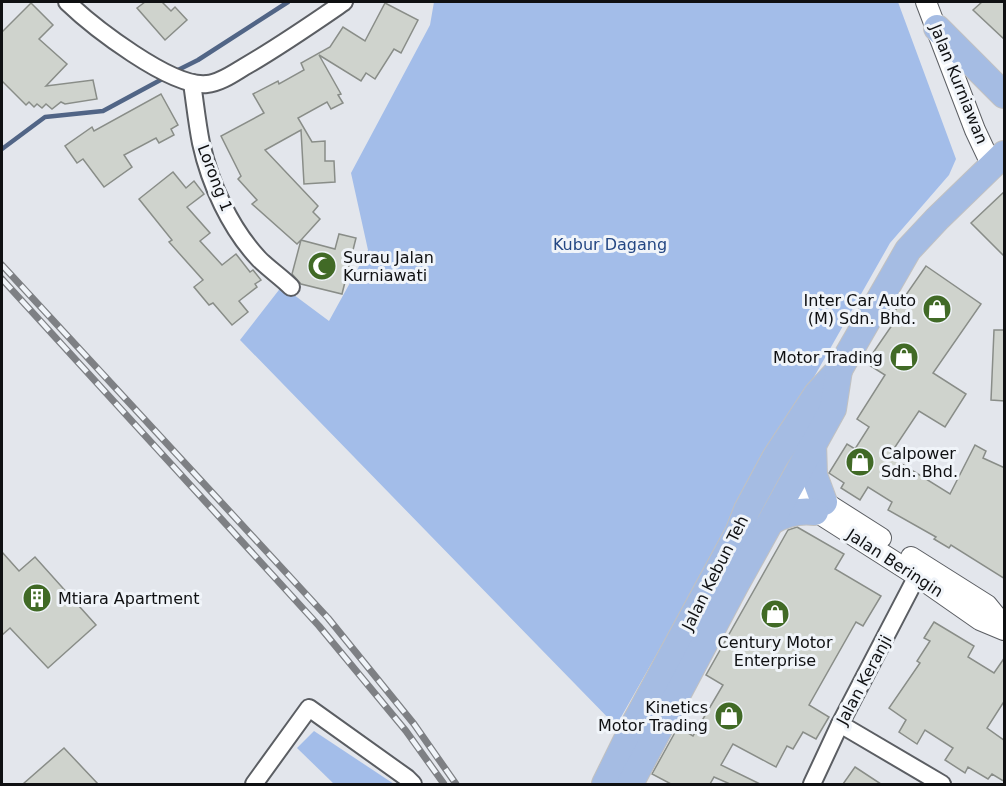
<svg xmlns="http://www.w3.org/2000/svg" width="1006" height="786" font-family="'DejaVu Sans',sans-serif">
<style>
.green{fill:#a3bde9}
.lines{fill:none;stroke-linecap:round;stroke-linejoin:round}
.stream{stroke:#516586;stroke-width:4.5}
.building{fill:#cfd3cd;stroke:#898d88;stroke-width:1.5}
.minor-casing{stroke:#5b5e63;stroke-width:20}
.tertiary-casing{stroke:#5b5e63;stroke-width:22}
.primary-casing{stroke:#c1c1c1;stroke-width:28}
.minor{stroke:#fff;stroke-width:16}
.tertiary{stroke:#fff;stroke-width:20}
.primary{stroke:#a5bce3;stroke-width:26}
.rail-casing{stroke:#7e8084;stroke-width:7}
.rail{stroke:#f0f4f9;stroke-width:4.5;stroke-dasharray:14;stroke-linecap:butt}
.labels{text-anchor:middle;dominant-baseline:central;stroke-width:6;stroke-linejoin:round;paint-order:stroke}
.street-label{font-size:16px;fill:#0f1012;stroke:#f0f4f9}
.park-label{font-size:16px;fill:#254884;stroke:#f0f4f9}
.poi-label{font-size:16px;fill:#0f1012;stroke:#f0f4f9;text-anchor:start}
</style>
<rect width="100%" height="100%" fill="#e3e6ec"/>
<g class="green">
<polygon points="434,2 898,2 956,159 949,175 890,243 616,726 240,340 282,286 329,321 368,250 351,173 430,25"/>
<polygon points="314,731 394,784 334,784 297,748"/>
</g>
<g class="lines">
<g class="stream">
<polyline points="176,71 198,60 288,2"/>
<polyline points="2,149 45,117 103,111 166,77"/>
</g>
</g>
<g class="building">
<polygon points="145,2 162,2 171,11 175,7 187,20 165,40 137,8"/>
<polygon points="982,2 1005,2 1005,40 973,10"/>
<polygon points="31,3 53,25 39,39 67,64 46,86 93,80 97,99 65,104 61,102 52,109 46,104 42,108 37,104 34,107 29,102 26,105 2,81 2,32"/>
<polygon points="385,3 418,20 401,53 394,49 375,79 366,73 361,81 319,55 341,94 338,95 343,103 331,109 327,102 298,118 312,142 325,141 325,161 334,161 335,182 304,184 301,130 265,150 318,206 313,212 320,219 301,240 335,249 339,234 356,238 342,294 301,284 292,274 301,240 297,244 252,204 257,200 238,179 241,176 221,136 264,113 253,94 278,81 279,84 304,70 301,63 330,47 343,27 365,41"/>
<polygon points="161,94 178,125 171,129 174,135 159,143 156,138 124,155 132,167 104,187 83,159 77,163 65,146 92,127 94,131"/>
<polygon points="173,172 186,188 194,181 204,194 187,207 210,233 200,241 222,265 236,254 250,272 253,270 261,280 255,284 257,287 239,301 248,312 232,325 213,303 209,305 194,287 203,280 169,242 172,240 139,199"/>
<polygon points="1005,191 1005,257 971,223"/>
<polygon points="926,266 981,304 933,373 966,394 945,427 919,411 889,456 950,494 975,445 986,451 983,458 1005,468 1005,579 951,545 949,548 934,539 936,537 888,510 892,502 868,487 860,500 841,488 844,483 829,473 847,444 855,449 869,427 857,419 885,375 866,363 897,318 892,315"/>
<polygon points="994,330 1005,330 1005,401 991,400"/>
<polygon points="797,527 844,554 835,569 881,596 863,626 856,622 809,705 829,717 816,739 803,732 793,749 787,746 776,767 733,744 721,765 760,784 730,784 714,777 710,784 671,784 652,774 678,727 693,736 723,685 706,675 788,530"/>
<polygon points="2,552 19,571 35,557 96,625 48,668 10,628 2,635"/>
<polygon points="934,622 974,646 968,657 994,673 1005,657 1005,700 987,728 1005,741 1005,782 992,774 988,779 968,767 965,773 945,760 953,748 925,730 917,744 899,732 906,720 889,708 920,663 917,661 930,641 924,638"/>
<polygon points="64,748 98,784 23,784"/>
<polygon points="855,767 881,784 843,784"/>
</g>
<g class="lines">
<g class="minor-casing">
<g id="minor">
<path d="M67,2c25,24 104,86 140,82 13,-1 27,-11 37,-17 35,-20 68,-43 100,-65"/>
<path d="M192,83c3,20 5,40 9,60 9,41 29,85 58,116 10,10 22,18 32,28"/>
<polyline points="840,724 942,784"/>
<polyline points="254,784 309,708 407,778 413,784"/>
<polyline points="812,784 840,724 917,576"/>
</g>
</g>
<g class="tertiary-casing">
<g id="tertiary">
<polyline points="926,2 975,130 992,166"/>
<polyline points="793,482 881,538"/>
<polyline points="804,504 917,576 980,620 1004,630"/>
<polyline points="911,557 987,605 1004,626"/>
</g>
</g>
<g class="primary-casing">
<g id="primary">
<polyline points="937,28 1004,95"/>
<polyline points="813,443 814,475 824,502"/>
<path d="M772,521c14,-8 27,-11 43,-9"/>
<polyline points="605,784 636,721 738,533 747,510 775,458 817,394 839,370 908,250 937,219 1004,154"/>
<polyline points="630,784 735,586 833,409 839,370"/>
</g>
</g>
<use href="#minor" class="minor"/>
<use href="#tertiary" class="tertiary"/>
<use href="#primary" class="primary"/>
<g class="rail-casing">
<g id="rail">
<polyline points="2,265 328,618 414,724 456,784"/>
<polyline points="2,279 319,626 406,731 444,784"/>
</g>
</g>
<use href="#rail" class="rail"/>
</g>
<defs>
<g id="mosque-disc" transform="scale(1.5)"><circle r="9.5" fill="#416a26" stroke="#f0f4f9"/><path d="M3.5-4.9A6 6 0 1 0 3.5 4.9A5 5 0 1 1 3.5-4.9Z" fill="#fff"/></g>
<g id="shop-disc" transform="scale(1.5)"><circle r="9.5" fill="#416a26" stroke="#f0f4f9"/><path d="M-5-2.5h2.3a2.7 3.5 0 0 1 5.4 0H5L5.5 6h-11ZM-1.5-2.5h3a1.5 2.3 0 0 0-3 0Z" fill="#fff"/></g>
<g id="building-disc" transform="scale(1.5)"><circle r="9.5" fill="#416a26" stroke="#f0f4f9"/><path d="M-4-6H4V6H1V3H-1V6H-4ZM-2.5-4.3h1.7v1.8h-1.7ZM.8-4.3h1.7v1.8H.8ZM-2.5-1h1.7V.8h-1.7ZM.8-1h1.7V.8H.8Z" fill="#fff"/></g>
</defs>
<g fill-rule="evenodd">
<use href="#mosque-disc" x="322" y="266"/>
<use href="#shop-disc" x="937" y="309"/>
<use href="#shop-disc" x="904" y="357"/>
<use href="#shop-disc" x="860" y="462"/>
<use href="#building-disc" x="37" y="598"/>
<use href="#shop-disc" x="775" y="614"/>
<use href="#shop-disc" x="729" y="716"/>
</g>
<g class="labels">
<g class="street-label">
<text transform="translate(959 84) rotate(68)">Jalan Kurniawan</text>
<text transform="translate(215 178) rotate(69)">Lorong 1</text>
<text transform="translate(895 563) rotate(33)">Jalan Beringin</text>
<text transform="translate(715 573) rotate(-63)">Jalan Kebun Teh</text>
<text transform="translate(864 680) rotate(-62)">Jalan Keranji</text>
</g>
<g class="park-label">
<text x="610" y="244">Kubur Dagang</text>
</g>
<g class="poi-label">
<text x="343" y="257">Surau Jalan<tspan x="343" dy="18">Kurniawati</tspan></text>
<text x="916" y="300" text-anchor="end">Inter Car Auto<tspan x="916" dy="18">(M) Sdn. Bhd.</tspan></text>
<text x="883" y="357" text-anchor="end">Motor Trading</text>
<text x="881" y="453">Calpower<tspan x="881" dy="18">Sdn. Bhd.</tspan></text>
<text x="58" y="598">Mtiara Apartment</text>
<text x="775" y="642" text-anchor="middle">Century Motor<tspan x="775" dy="18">Enterprise</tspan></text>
<text x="708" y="707" text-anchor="end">Kinetics<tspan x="708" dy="18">Motor Trading</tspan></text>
</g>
</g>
<rect width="1006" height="786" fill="none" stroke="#0f1012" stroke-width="6"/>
</svg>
